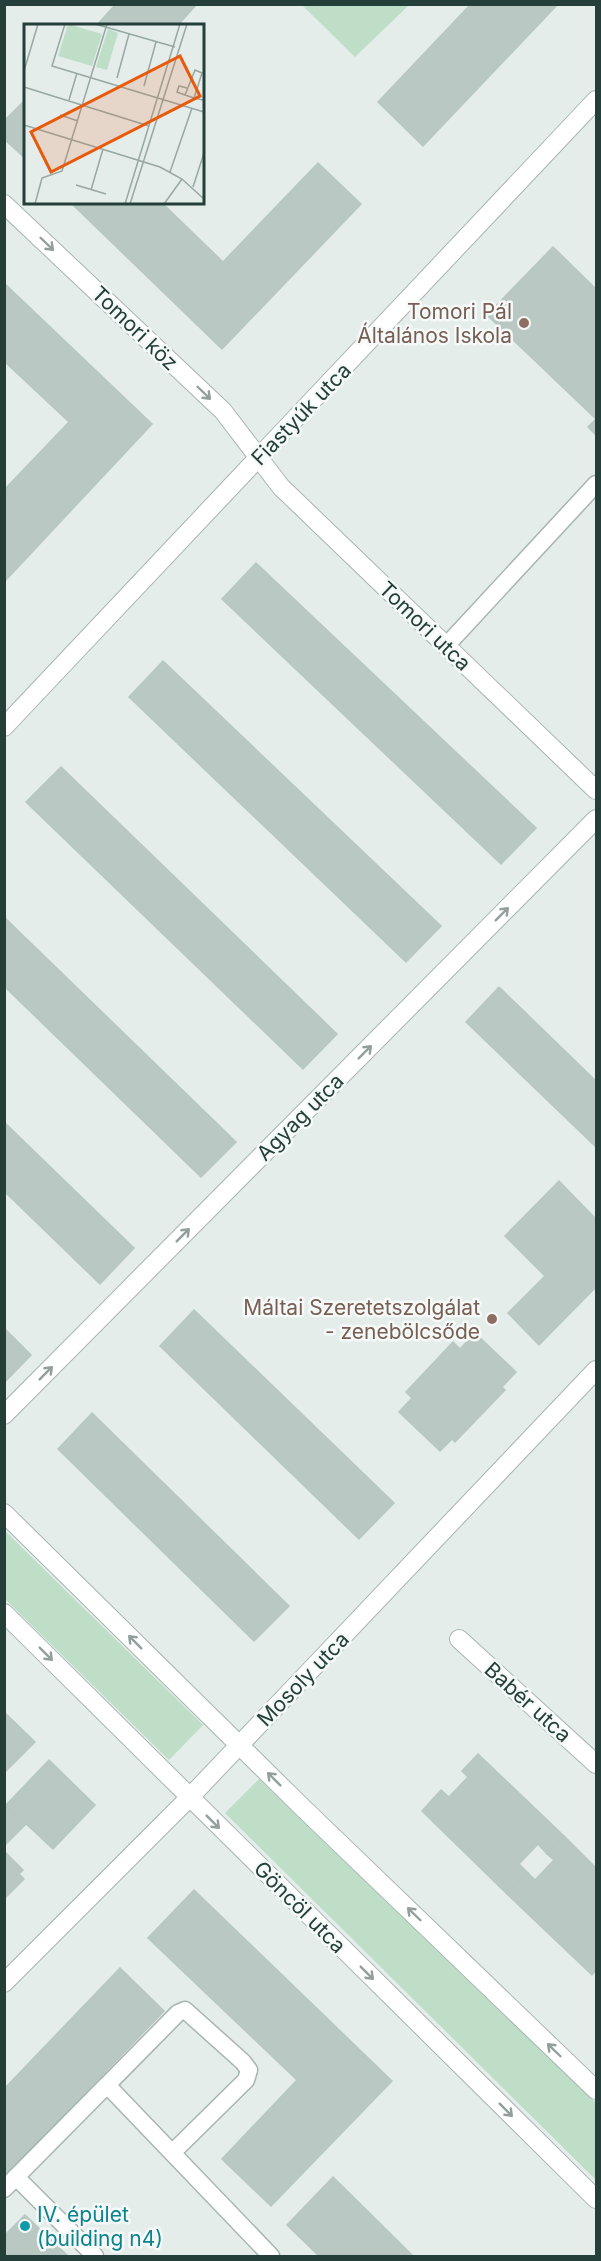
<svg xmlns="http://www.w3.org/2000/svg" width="601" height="2261" font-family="Inter,sans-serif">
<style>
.green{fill:#bedec8}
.building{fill:#bac8c3;stroke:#b7c7c1;stroke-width:1.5}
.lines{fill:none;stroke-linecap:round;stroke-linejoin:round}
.service-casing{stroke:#a7b5b1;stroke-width:19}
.minor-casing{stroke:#a7b5b1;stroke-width:20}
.tertiary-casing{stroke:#a7b5b1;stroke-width:20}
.service{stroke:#fff;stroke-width:16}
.minor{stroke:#fff;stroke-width:18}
.tertiary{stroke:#fff;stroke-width:18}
.oneway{stroke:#929f9c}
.education-dot{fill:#8d6e63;stroke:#f5faf8;stroke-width:2}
.culture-dot{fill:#0f9aa8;stroke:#f5faf8;stroke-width:2}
.labels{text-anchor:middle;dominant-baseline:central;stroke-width:5;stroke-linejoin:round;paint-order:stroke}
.education-label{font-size:21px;fill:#785e54;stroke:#f5faf8;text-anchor:end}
.street-label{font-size:21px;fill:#243f39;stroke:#f5faf8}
.culture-label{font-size:21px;fill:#0d838f;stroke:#f5faf8;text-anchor:start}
.inset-road{fill:none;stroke:#97a7a3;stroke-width:1.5}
.view{fill:#e8590c;fill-opacity:0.15;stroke:#e8590c;stroke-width:3}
.inset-edge{fill:none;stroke:#243f39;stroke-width:3}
</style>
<rect width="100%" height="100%" fill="#e4edea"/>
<g class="green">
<polygon points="302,5 409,5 355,57"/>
<polygon points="4,1530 203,1725 169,1760 5,1599"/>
<polygon points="259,1779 596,2103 596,2180 225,1813"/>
</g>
<g class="building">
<polygon points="116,4 197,4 177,26 96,26"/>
<polygon points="471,4 558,4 423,146 378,102"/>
<polygon points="26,99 26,159 4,139 4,121"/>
<polygon points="318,163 361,204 222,349 70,202 161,202 223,262"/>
<polygon points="553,247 596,289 596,435 588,427 596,419 487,315"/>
<polygon points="4,283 152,424 4,582 4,490 69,422 4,361"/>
<polygon points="256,563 536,828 501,864 222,599"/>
<polygon points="163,661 441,926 406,962 129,697"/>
<polygon points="61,767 337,1034 303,1069 26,802"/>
<polygon points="4,917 236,1142 201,1177 4,986"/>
<polygon points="499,987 596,1081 596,1147 466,1022"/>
<polygon points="4,1122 134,1248 100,1284 4,1191"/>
<polygon points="559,1181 596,1219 596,1287 539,1345 508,1313 545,1276 505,1236"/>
<polygon points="194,1310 394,1503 359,1539 160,1346"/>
<polygon points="4,1328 31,1355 4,1383"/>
<polygon points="475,1333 516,1372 502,1387 505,1390 455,1442 452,1439 440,1451 399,1412 412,1398 406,1392 453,1342 460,1349"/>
<polygon points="92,1413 289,1606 254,1641 58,1449"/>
<polygon points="4,1712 35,1742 4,1773"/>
<polygon points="478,1754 564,1836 547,1854 538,1844 519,1864 528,1873 507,1894 422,1811 441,1790 449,1797 468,1777 462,1771"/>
<polygon points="49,1760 95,1805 53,1849 6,1805"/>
<polygon points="6,1805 26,1824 4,1846 4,1807"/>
<polygon points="564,1836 596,1868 596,1970 592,1975 507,1894 528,1873 535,1880 554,1860 547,1854"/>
<polygon points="4,1851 23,1870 19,1874 24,1879 4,1899"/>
<polygon points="194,1890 392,2081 271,2206 222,2159 297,2080 148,1938"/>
<polygon points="120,1968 164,2011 4,2177 4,2089"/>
<polygon points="333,2177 413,2256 319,2256 287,2225"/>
<polygon points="25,2215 68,2256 4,2256 4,2236"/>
</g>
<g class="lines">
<g class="service-casing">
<g id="service">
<polyline points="446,646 596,484"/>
<polyline points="107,2085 178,2013 185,2010 243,2062 249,2070 246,2080 173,2152"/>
<polyline points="16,2177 95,2256"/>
<polyline points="4,2189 107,2085 271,2256"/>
</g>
</g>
<g class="minor-casing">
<g id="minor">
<polyline points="4,204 223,411 281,487 596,790"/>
<polyline points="4,727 596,100"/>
<polyline points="4,1415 596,819"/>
<polyline points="459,1639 596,1764"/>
<polyline points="4,1983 189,1798 596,1370"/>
</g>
</g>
<g class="tertiary-casing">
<g id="tertiary">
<polyline points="4,1513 301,1806 596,2090"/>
<polyline points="4,1613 596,2199"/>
</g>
</g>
<use href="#service" class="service"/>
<use href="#minor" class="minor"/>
<use href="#tertiary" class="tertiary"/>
</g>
<defs><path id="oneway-shaft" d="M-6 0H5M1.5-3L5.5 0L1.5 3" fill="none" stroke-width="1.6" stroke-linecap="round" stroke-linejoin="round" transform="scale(1.5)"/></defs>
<g class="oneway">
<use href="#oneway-shaft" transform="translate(47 244) rotate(44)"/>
<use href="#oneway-shaft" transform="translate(204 393) rotate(44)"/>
<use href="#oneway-shaft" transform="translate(502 914) rotate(-45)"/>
<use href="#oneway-shaft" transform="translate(365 1052) rotate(-45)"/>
<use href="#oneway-shaft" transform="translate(183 1235) rotate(-45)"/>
<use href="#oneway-shaft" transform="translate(46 1373) rotate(-45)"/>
<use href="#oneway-shaft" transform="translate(135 1642) rotate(-135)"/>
<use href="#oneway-shaft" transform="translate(46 1654) rotate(45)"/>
<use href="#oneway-shaft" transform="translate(274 1779) rotate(-135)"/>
<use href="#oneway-shaft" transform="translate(213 1822) rotate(45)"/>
<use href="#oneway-shaft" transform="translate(414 1914) rotate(-136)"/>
<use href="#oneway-shaft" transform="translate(367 1973) rotate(45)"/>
<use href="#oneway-shaft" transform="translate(554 2050) rotate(-136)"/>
<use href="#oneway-shaft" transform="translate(506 2110) rotate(45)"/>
</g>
<g class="education-dot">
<circle cx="524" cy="323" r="6"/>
<circle cx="492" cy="1319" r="6"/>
</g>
<circle class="culture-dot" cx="25" cy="2226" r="6"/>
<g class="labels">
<g class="education-label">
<text x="512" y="311">Tomori Pál<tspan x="512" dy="24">Általános Iskola</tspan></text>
<text x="480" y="1307">Máltai Szeretetszolgálat<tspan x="480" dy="24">- zenebölcsőde</tspan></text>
</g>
<g class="street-label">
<text transform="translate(135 328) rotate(44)">Tomori köz</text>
<text transform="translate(301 414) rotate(-46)">Fiastyúk utca</text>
<text transform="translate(425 626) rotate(44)">Tomori utca</text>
<text transform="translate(300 1117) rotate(-45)">Agyag utca</text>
<text transform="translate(303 1679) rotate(-46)">Mosoly utca</text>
<text transform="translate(528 1702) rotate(42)">Babér utca</text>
<text transform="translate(300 1907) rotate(45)">Göncöl utca</text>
</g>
<g class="culture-label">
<text x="37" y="2214">IV. épület<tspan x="37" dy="24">(building n4)</tspan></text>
</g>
</g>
<g transform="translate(24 24)">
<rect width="180" height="180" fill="#e4edea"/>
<path d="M44,0l34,10 -10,32 -34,-10zM84,5l10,4 -11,37 -11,-3z" fill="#bedec8"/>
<path class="inset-road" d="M41,0l-13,42 152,46M71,0l80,23M0,47l14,-47M93,54l12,-44M120,62l12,-44M0,63l125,39M161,71l-8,-3 2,-6 8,2M170,74l8,-25 -7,-3 -10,25 9,3 9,2M45,76l8,-27M36,91l18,6M0,101l136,42 22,12 22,20M146,148l22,-64M52,161l30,9M169,163l11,-34M67,166l12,-41M11,180l7,-26 20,-7 45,-147M101,180l55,-180M106,180l57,-180M140,180l18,-25"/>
<path class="view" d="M156,32l20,40 -149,76 -20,-40z"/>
<rect width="180" height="180" class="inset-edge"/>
</g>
<rect width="601" height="2261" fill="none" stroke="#243f39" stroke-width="12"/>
</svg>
